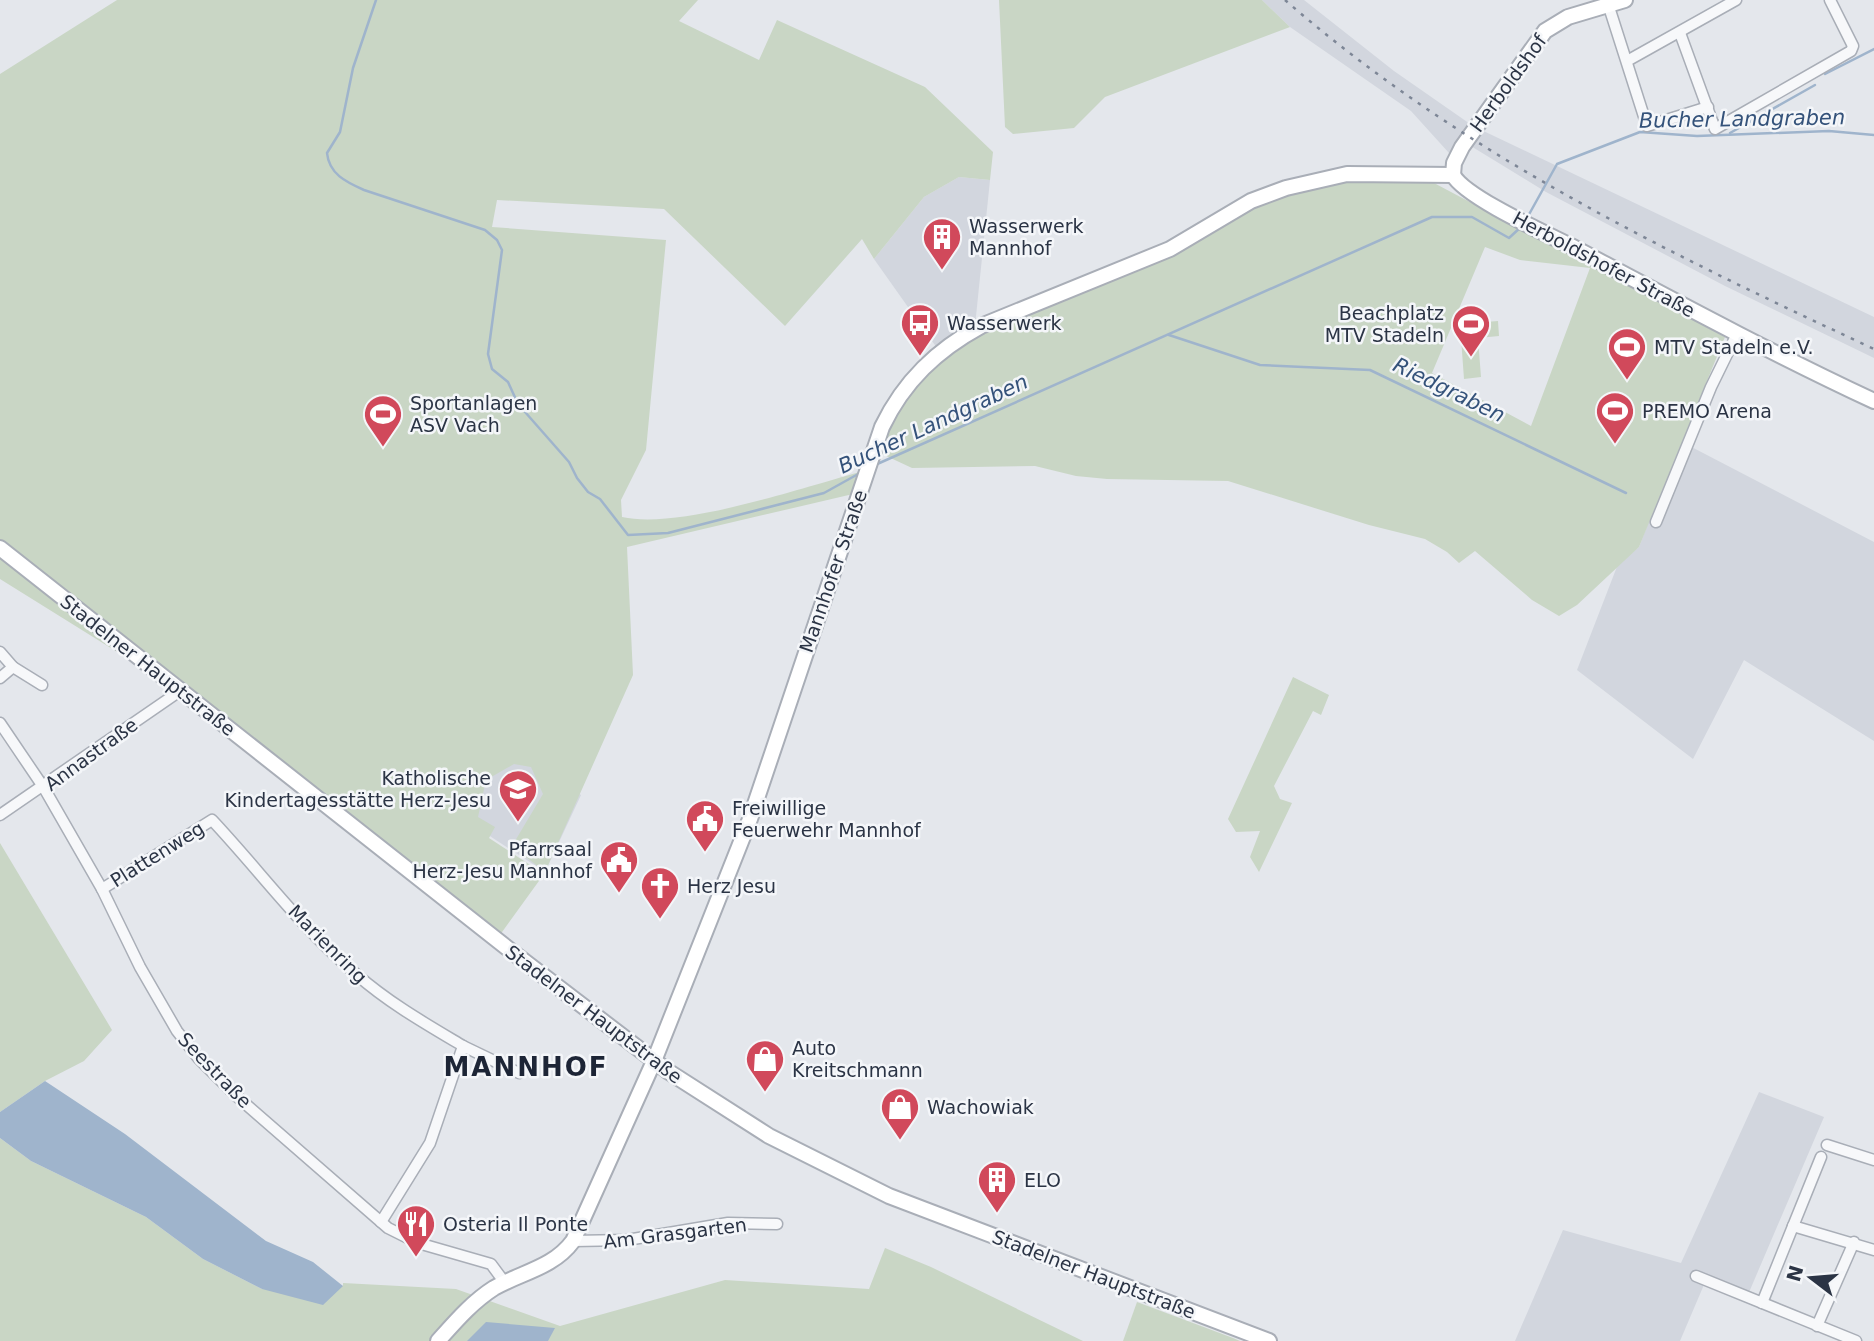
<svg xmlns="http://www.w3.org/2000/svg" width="1874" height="1341" font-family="'DejaVu Sans',sans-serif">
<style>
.built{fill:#d2d6de}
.green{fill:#c9d6c5;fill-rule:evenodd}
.water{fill:#9fb4cc}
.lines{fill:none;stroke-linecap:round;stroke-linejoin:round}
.stream{stroke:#9fb4cc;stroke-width:2.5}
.street-casing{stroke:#a9aeb7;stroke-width:13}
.secondary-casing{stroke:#a9aeb7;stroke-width:18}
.street{stroke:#f7f8fa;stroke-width:10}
.secondary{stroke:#fff;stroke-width:14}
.rail{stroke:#7d8696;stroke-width:2.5;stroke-dasharray:3.5 7;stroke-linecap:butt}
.labels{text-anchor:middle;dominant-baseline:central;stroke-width:5;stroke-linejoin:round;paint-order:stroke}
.street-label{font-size:19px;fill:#2b3445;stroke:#f4f6f9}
.poi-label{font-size:19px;fill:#2b3445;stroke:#f4f6f9;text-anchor:start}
.water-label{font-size:21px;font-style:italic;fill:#34527a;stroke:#f4f6f9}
.district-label{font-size:26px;font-weight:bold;letter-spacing:2px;fill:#1d2536;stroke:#f4f6f9}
</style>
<rect width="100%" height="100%" fill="#e4e7ec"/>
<g class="built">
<polygon points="1262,0 1304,0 1394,71 1473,126 1874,317 1874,358 1725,286 1546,192 1461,140 1449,153 1411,111 1290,27"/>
<polygon points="959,177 990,180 975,326 937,348 874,259 924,197"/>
<polygon points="1680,441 1874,542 1874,741 1744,660 1693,759 1577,670 1618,564 1639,547"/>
<polygon points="512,754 581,795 545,872 447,808"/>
<polygon points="1759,1092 1824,1117 1747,1297 1706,1280 1680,1341 1515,1341 1563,1230 1681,1263"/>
</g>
<g class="green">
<path d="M117,0h581l-19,21 80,39 18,-40 148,67 68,65 -3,28 -31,-3 -35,20 -50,62 -12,-20 -77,87 -121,-117 -167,-9 -5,27 174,13 -20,210 -25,50 1,17c57,13 179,-29 238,-45l-7,22 -226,53 6,128 -88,197 -33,-26 31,-52 -12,-27 -17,-3 -28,16 -8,37 17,10 -6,11 55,36 -47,65 -314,-246 -183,-114v-505z"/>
<polygon points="999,0 1262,0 1290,27 1105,97 1074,128 1013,134 1005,127"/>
<path d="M1348,173l86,10 291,154 -86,210 -62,58 -18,11 -27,-16 -57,-49 -16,12 -12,-11 -22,-13 -56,-14 -141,-44 -121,-2 -31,-3 -41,-10 -123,2 -30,-14c11,-44 35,-89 71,-119l197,-78 91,-51zM1485,247l35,13 70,8 -59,158 -99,-53z"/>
<polygon points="1498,321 1499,336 1478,338 1481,377 1464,379 1460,324"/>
<polygon points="1293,677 1329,695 1321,715 1313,711 1274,786 1280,799 1292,803 1259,872 1250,857 1260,831 1236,832 1228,819"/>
<polygon points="0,843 112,1030 84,1061 45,1081 0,1112"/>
<polygon points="0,1138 31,1161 146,1217 203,1259 262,1289 343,1286 343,1283 456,1289 560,1326 725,1280 869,1289 885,1248 931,1267 1083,1341 0,1341"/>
<polygon points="1137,1302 1233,1338 1240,1341 1123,1341"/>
</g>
<g class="water">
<polygon points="45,1081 125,1134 266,1241 313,1262 343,1286 323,1305 262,1289 203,1259 146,1217 31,1161 0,1138 0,1112"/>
<polygon points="486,1322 555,1328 548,1341 467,1341"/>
</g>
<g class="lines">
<g class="stream">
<path d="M376,0l-23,68 -13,64 -13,21c2,21 19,29 37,37l121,40 12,10 5,10 -14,104 4,15 16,13 10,22 51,58 8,16 11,14 12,7 28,36 40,-2 156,-40 36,-20"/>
<polyline points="1825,74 1874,49"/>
<polyline points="1730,133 1815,85"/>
<polyline points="1527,218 1557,164 1640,132 1697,136 1829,131 1874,135"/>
<polyline points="1169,335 1260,365 1370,370 1626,493"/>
<polyline points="875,465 1432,217 1472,217 1509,238 1522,226"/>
</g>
<g class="street-casing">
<g id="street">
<polyline points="1609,7 1647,126 1708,107"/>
<polyline points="1680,33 1715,129 1851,51 1853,46 1830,0"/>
<polyline points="1627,61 1736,0"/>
<polyline points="1656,522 1711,387 1737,334"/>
<polyline points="0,652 13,667 42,685"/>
<polyline points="0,678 13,667"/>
<polyline points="0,723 44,788 102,889 140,967 177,1031 199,1059 233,1093 388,1228 418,1243 491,1264 505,1283"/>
<polyline points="0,815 180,691"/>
<path d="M102,889l110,-69c48,51 90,109 144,154 33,29 70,50 107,72l-33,97 -49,79"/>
<polyline points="463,1046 519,1073"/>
<polyline points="1827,1145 1874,1160"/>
<polyline points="1793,1226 1874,1250"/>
<polyline points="573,1241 627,1240 728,1223 777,1224"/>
<polyline points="1696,1276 1856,1341"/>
<polyline points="1762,1303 1821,1157"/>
<polyline points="1817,1326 1854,1242"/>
</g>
</g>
<g class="secondary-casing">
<g id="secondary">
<path d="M1453,175c12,22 92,58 118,71 100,53 200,107 303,155"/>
<polyline points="1453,175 1454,163 1462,147 1545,31 1568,17 1625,0"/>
<polyline points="0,548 511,951 669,1072 769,1136 889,1196 1269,1341"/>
<path d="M438,1341c17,-19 34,-39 56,-53 28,-16 59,-20 79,-47l81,-180 96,-242 132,-392c22,-46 55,-77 99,-101l189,-77 81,-48 35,-13 61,-14 106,1"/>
</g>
</g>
<use href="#street" class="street"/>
<use href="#secondary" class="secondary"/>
<path class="rail" d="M1285,0c177,154 379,251 589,349"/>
</g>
<defs>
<g id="building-pin" transform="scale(2.0125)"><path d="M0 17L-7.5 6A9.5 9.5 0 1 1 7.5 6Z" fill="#d1495b" stroke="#f4f6f9"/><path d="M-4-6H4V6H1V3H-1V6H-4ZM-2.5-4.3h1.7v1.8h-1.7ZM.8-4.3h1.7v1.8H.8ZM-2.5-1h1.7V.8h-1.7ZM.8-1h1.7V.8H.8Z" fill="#fff"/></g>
<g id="bus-pin" transform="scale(2.0125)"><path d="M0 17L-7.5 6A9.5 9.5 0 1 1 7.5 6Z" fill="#d1495b" stroke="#f4f6f9"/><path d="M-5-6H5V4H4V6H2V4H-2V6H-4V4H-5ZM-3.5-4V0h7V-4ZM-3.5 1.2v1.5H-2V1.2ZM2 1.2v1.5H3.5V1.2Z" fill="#fff"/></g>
<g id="stadium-pin" transform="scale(2.0125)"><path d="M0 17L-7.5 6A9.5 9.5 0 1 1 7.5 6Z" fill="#d1495b" stroke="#f4f6f9"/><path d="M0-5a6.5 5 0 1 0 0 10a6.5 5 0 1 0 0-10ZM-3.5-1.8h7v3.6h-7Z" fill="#fff"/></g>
<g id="school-pin" transform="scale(2.0125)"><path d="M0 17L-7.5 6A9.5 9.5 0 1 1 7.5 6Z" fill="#d1495b" stroke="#f4f6f9"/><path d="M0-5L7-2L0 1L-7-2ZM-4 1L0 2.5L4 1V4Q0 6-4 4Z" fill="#fff"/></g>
<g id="civic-pin" transform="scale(2.0125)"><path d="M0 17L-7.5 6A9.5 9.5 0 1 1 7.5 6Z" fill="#d1495b" stroke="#f4f6f9"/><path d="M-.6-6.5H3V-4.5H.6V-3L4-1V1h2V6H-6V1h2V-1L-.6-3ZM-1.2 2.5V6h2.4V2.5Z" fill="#fff"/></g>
<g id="church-pin" transform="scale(2.0125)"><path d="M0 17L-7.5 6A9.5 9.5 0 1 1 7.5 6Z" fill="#d1495b" stroke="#f4f6f9"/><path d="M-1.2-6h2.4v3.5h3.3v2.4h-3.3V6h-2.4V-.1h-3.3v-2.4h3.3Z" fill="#fff"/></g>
<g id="shop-pin" transform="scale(2.0125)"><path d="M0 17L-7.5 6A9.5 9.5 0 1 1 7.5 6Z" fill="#d1495b" stroke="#f4f6f9"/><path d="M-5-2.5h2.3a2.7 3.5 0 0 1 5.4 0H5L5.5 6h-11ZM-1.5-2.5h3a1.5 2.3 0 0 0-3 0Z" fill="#fff"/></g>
<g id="restaurant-pin" transform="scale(2.0125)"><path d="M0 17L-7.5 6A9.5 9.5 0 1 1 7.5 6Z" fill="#d1495b" stroke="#f4f6f9"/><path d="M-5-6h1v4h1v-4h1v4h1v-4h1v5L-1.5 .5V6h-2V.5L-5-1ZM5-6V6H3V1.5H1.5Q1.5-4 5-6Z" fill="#fff"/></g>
</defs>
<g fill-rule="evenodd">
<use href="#building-pin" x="942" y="237"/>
<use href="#bus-pin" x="920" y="323"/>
<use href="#stadium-pin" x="1471" y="324"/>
<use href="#stadium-pin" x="1627" y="347"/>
<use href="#stadium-pin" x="1615" y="411"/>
<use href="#stadium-pin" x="383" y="414"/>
<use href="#school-pin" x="518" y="789"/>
<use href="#civic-pin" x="705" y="819"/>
<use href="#civic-pin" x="619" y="860"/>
<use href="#church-pin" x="660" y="886"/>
<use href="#shop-pin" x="765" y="1059"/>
<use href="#shop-pin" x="900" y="1107"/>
<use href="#building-pin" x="997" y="1180"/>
<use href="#restaurant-pin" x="416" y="1224"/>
</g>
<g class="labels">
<g class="street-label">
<text transform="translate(1508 83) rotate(-54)">Herboldshof</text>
<text transform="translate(1604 264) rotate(28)">Herboldshofer Straße</text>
<text transform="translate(833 571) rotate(-71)">Mannhofer Straße</text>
<text transform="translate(148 665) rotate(38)">Stadelner Hauptstraße</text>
<text transform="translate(91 754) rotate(-36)">Annastraße</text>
<text transform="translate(157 854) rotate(-32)">Plattenweg</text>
<text transform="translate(328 944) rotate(45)">Marienring</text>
<text transform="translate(594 1014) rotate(37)">Stadelner Hauptstraße</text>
<text transform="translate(215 1070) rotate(46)">Seestraße</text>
<text transform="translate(675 1233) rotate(-7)">Am Grasgarten</text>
<text transform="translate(1094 1274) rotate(21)">Stadelner Hauptstraße</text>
</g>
<g class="poi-label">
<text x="969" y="226">Wasserwerk<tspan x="969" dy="22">Mannhof</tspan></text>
<text x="1444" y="313" text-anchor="end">Beachplatz<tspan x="1444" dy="22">MTV Stadeln</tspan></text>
<text x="947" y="323">Wasserwerk</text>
<text x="1654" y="347">MTV Stadeln e.V.</text>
<text x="410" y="403">Sportanlagen<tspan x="410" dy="22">ASV Vach</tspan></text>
<text x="1642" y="411">PREMO Arena</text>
<text x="491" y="778" text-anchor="end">Katholische<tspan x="491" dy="22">Kindertagesstätte Herz-Jesu</tspan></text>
<text x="732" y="808">Freiwillige<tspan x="732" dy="22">Feuerwehr Mannhof</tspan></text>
<text x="592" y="849" text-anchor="end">Pfarrsaal<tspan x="592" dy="22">Herz-Jesu Mannhof</tspan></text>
<text x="687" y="886">Herz Jesu</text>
<text x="792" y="1048">Auto<tspan x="792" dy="22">Kreitschmann</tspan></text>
<text x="927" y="1107">Wachowiak</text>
<text x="1024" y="1180">ELO</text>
<text x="443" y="1224">Osteria Il Ponte</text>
</g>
<g class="water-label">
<text transform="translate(1742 119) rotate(-1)">Bucher Landgraben</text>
<text transform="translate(1449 390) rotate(26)">Riedgraben</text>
<text transform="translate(933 424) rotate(-25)">Bucher Landgraben</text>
</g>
<g class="district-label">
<text x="526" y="1067">MANNHOF</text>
</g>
</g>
<g transform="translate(1811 1278) rotate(286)" stroke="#f4f6f9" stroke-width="5" paint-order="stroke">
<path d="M0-5L12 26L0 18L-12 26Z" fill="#2b3445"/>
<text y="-10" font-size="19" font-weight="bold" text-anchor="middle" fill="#2b3445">N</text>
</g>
</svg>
